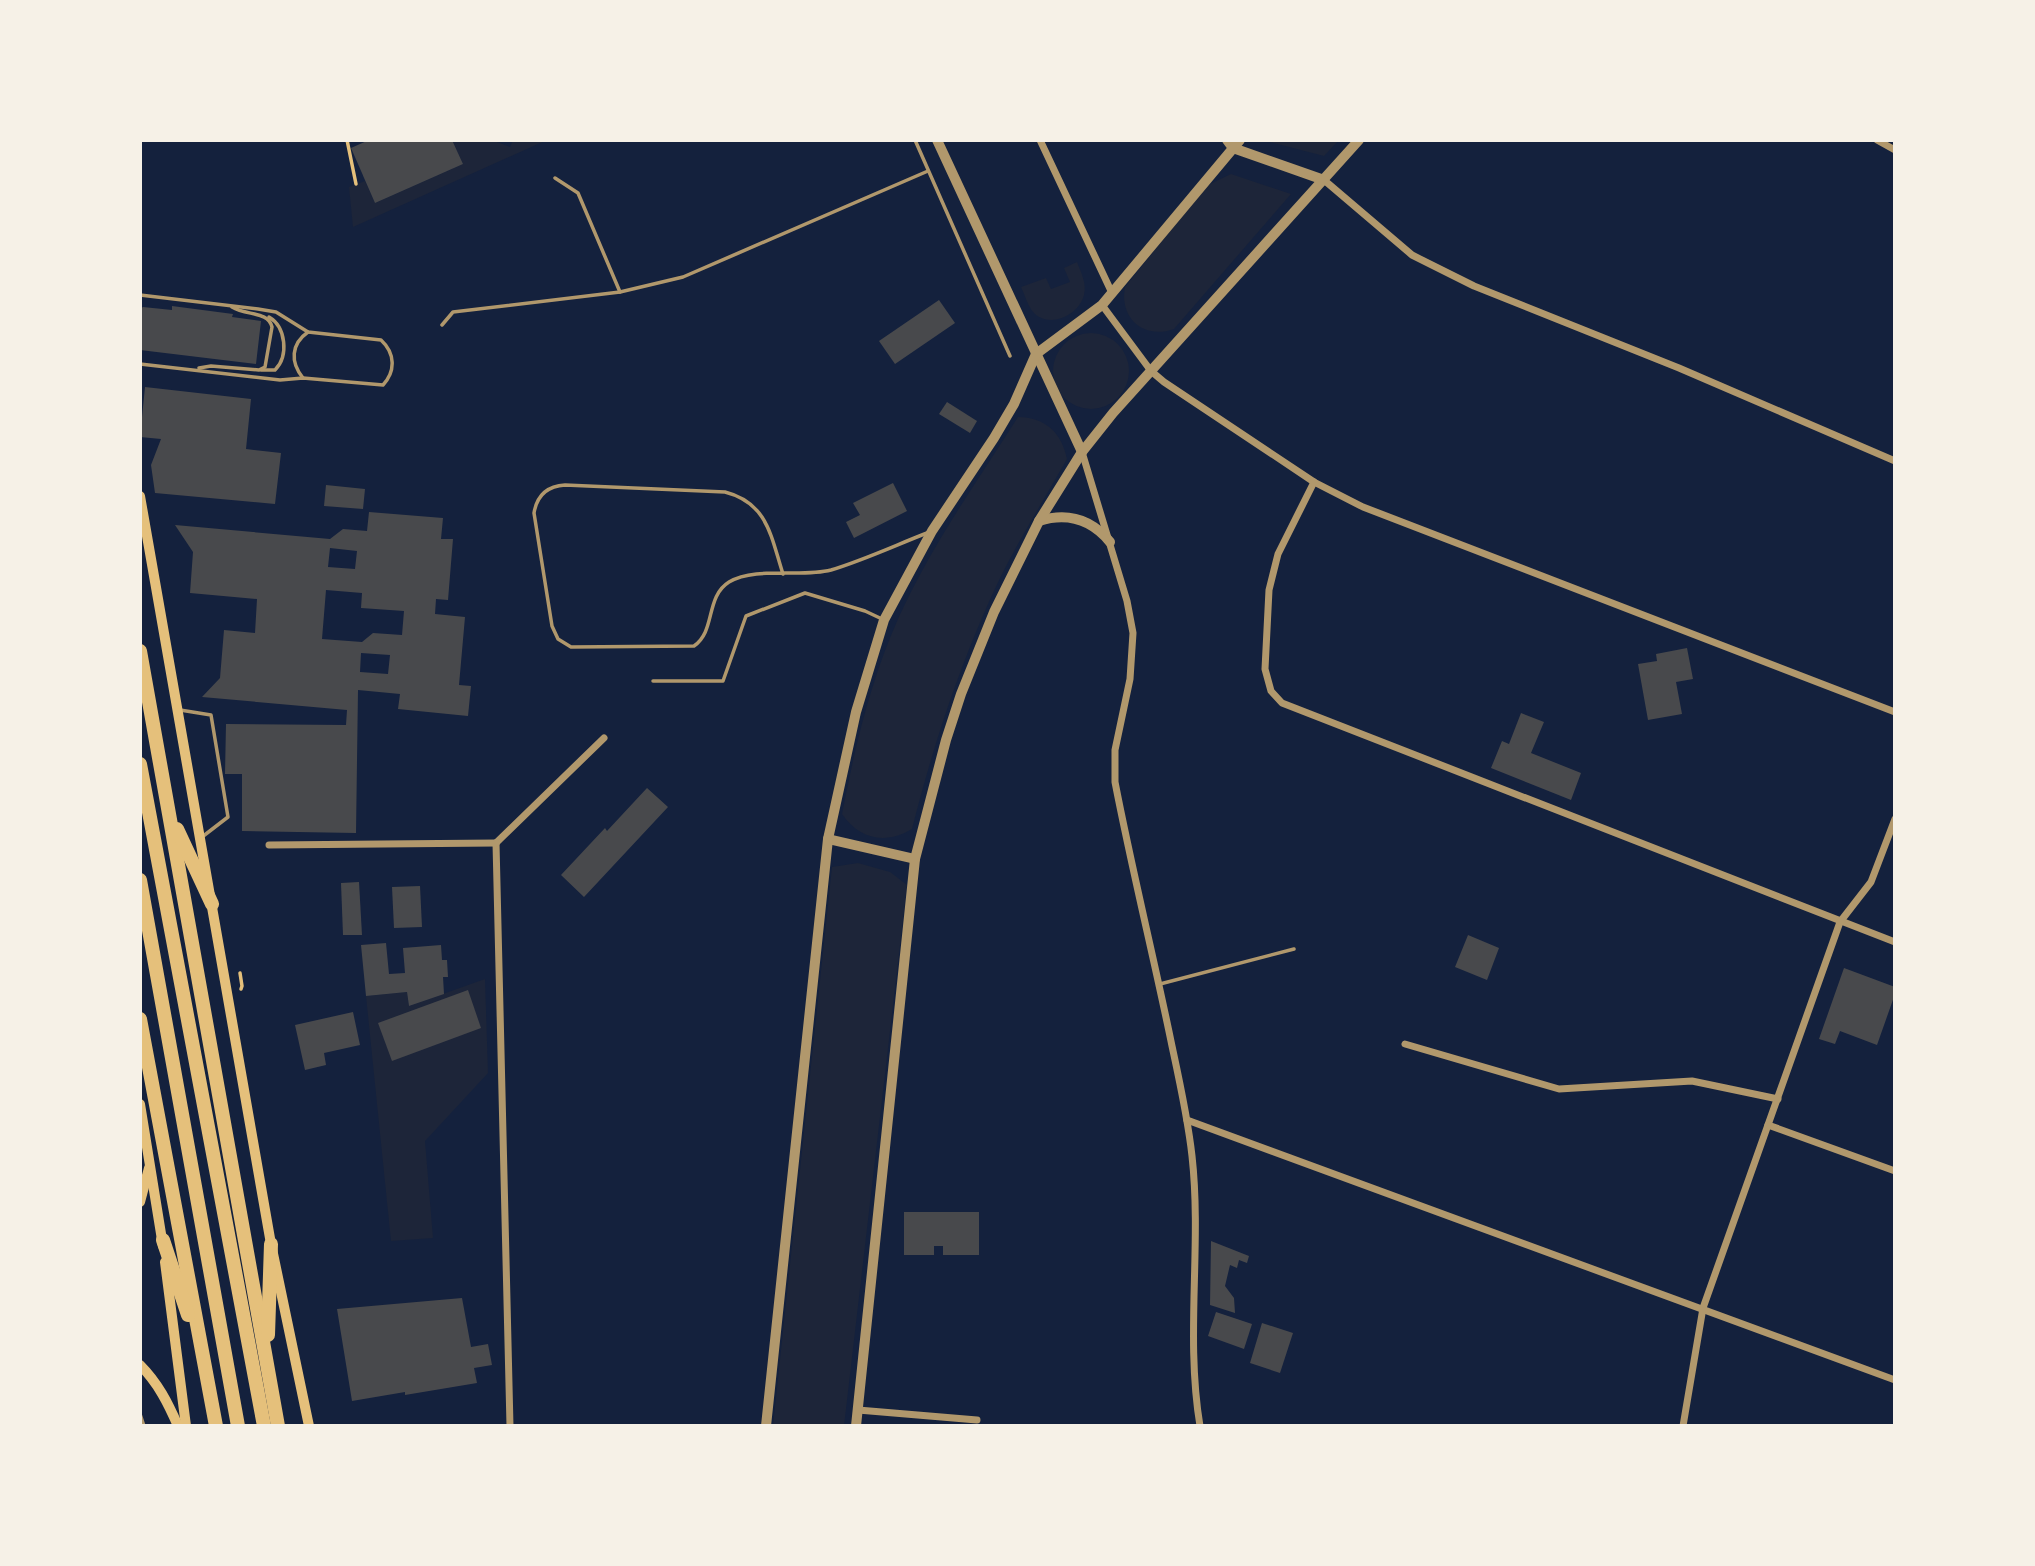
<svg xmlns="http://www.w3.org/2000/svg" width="2035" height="1566" font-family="'Nunito Sans',sans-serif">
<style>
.green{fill:#1d2539}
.building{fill:#48494c;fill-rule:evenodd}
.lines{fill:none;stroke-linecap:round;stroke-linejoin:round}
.path{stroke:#e5c07b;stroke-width:3.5}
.service{stroke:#b1986c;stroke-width:3.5}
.minor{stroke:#b1986c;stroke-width:7}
.tertiary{stroke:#b1986c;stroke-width:10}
.secondary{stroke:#e5c07b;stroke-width:10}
.motorway{stroke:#e5c07b;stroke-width:14}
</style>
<rect width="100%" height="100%" fill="#14213d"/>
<g class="green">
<polygon points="452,140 492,140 510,147 513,140 547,140 353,227 349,187 365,181 375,203 463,164"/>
<polygon points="1262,140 1339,140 1324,156"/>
<path d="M1231,174l60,20 -117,135c-31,11 -55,-11 -49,-42l81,-101z"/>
<path d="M1077,262c4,11 10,21 7,33 -5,20 -34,34 -50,18 -6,-6 -9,-18 -13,-26l25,-9 5,11 19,-7 -6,-14z"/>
<circle cx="1091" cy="371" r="38"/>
<path d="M1018,417c27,0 44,16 49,42 -22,39 -46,77 -66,117 -39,81 -67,166 -89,253 -27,16 -53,10 -70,-15 13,-67 28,-132 56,-195 32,-71 78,-136 120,-202z"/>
<polygon points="858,863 890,872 907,885 844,1426 773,1426 832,867"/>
<polygon points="485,979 488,1073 425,1141 433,1238 391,1241 366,996 407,992 409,1006"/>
</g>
<g class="building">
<polygon points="369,140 452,140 463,164 375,203 351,148"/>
<polygon points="939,300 955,323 895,364 879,341"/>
<polygon points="172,306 233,314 232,317 261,321 256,364 140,350 140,309 143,307 172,310"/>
<polygon points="145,387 251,399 246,449 281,453 275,504 155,493 151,465 161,439 140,437"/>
<polygon points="947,402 977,421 970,433 939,414"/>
<polygon points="893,483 907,511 854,538 846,522 860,515 853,503"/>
<polygon points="326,485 365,489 363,509 324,506"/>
<path d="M369,512l74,6 -2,21h12l-5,61 -12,-1 -1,15 30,3 -6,68 12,1 -3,30 -70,-7 2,-15 -42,-4 -2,143 -114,-2v-57h-17l1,-50 120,1 1,-15 -145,-13 18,-19 4,-48 31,3 2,-34 -67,-6 3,-41 -18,-27 155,14 13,-10 24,2zM330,548l27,3 -2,18 -27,-2zM326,590l36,3 -1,15 43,3 -2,24 -29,-2 -11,9 -40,-3zM361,653l29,2 -2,19 -28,-2z"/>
<polygon points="1687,648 1693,679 1676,682 1682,714 1648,720 1638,664 1657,661 1656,654"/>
<polygon points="1521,713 1544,722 1531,753 1581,773 1571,800 1491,768 1502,741 1509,744"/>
<polygon points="647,788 668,807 584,897 561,875 605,828 607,831"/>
<polygon points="359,882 362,935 343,935 341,883"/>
<polygon points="420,886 422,927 394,928 392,887"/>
<polygon points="1468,935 1499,948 1487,980 1455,967"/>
<polygon points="386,943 389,974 405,973 403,948 441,945 442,960 447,960 448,977 443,977 444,994 409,1006 407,992 366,996 361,945"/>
<polygon points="1844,968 1895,987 1895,994 1877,1045 1840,1031 1835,1044 1819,1039"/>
<polygon points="468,990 481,1028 392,1061 378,1023"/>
<polygon points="353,1012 360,1045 324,1053 326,1065 305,1070 295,1025"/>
<polygon points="904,1212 979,1212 979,1255 943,1255 943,1246 934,1246 934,1255 904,1255"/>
<polygon points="1211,1241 1249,1256 1247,1263 1239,1260 1237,1268 1230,1265 1225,1286 1234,1298 1235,1313 1210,1305"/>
<polygon points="462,1298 471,1347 488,1344 492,1365 474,1368 477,1383 405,1395 405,1392 352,1401 337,1309"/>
<polygon points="1216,1312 1252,1324 1244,1349 1208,1336"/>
<polygon points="1262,1323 1293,1333 1280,1373 1250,1363"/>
</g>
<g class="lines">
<g class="path">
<polyline points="347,140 356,184"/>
<polyline points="240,973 242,986 241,989"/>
</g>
<g class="service">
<polyline points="915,140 1010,356"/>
<polyline points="555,178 578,193 620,292"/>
<path d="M140,295l118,14 18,3 32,20 73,8c14,13 15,31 2,45l-80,-7 -23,2 -140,-16"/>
<polyline points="442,325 453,312 620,292 683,277 928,171"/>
<path d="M199,368l12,-2 48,4 6,-3 7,-40c-4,-16 -25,-11 -40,-20"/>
<path d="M261,370h14c14,-14 11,-43 -6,-53"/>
<path d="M303,378c-13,-16 -12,-34 5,-46"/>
<path d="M783,574c-12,-37 -15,-71 -58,-82l-160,-7c-18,1 -28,10 -31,28l18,113 6,13 13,8 123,-1c22,-15 11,-49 35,-64 27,-16 72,-4 102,-12 33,-10 65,-25 96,-37"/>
<polyline points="653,681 723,681 746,616 805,593 865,611 882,619"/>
<polyline points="180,710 211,715 228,817 202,837"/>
<polyline points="1160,984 1294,949"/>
<polyline points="140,1414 144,1426"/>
</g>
<g class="minor">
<polyline points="1040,140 1112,293"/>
<polyline points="1877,140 1895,150"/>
<polyline points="1324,180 1412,255 1474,286 1679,368 1895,461"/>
<polyline points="1102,305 1151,371 1164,382 1314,482 1363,507 1895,712"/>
<path d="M1082,452l45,149 6,32 -3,46 -15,71v32c17,88 39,176 57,264 8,37 16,73 20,110 10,90 -7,180 8,270"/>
<polyline points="1314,482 1278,554 1269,590 1265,669 1271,691 1282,703 1895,942"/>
<polyline points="496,843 510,1426"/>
<polyline points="496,843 604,738"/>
<polyline points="269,845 496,843"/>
<polyline points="1405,1044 1559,1089 1692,1081 1778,1099"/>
<polyline points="1187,1120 1895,1380"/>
<polyline points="1768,1125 1895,1171"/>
<polyline points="858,1410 977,1420"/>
<polyline points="1683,1426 1703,1308 1840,922 1871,882 1895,819"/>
</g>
<g class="tertiary">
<polyline points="937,140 1082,452"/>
<polyline points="1227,140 1233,148 1324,180"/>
<path d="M1039,521c29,-9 52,-2 71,21"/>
<polyline points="828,839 915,859"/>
<polyline points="766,1426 828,839 856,712 884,620 932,531 994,438 1014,404 1036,354 1102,305 1240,140"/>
<polyline points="856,1426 915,859 946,740 961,694 994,612 1039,521 1082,452 1113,413 1359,140"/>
</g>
<g class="secondary">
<polyline points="140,496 271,1244 309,1426"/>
<polyline points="140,1104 163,1246"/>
<polyline points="140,1202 149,1168"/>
<polyline points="165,1262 186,1426"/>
<path d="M140,1365c18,18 28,38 38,61"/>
</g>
<g class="motorway">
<polyline points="140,651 278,1426"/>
<polyline points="140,764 264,1426"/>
<polyline points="177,829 212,904"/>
<polyline points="140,880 238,1426"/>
<polyline points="140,1019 216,1426"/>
<polyline points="163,1240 188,1315"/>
<polyline points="268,1335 271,1244"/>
</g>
</g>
<rect width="2035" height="1566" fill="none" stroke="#f6f1e7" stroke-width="284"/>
</svg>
